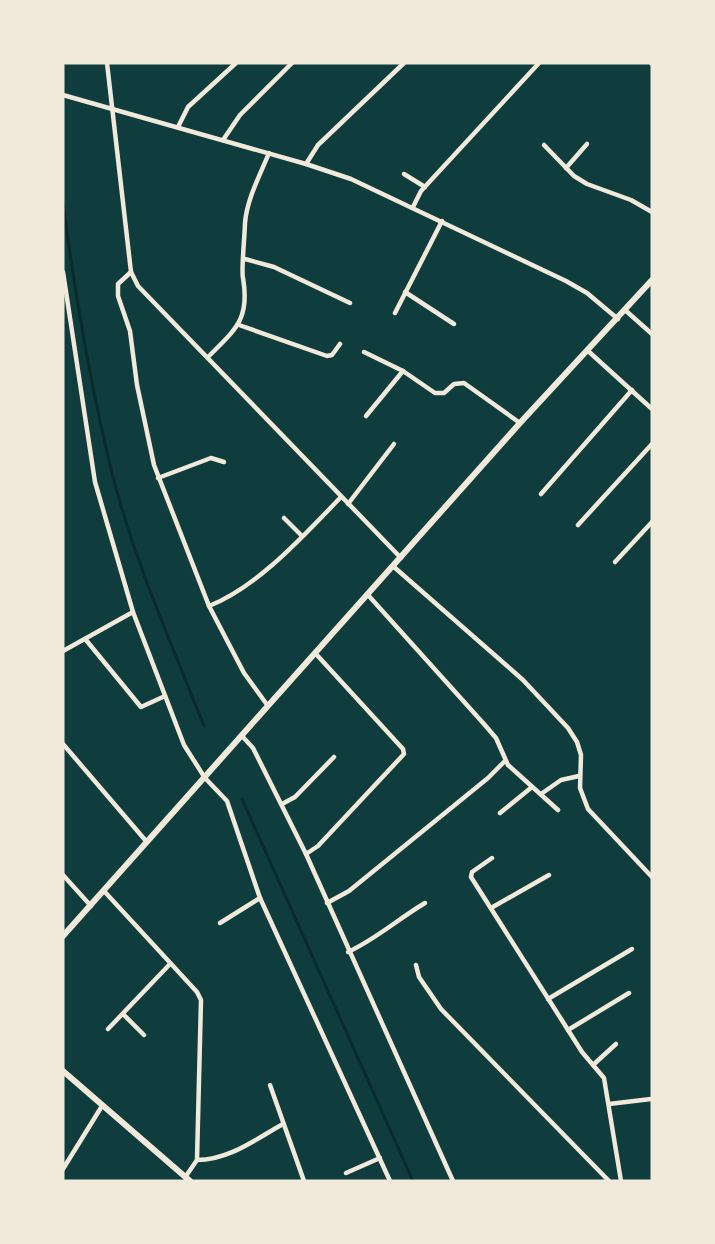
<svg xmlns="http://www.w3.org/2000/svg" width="715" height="1244" font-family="Helvetica,sans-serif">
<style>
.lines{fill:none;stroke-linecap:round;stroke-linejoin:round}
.stream{stroke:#0a2a2b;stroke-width:3}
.minor{stroke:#f1e9da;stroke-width:4.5}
.tertiary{stroke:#f1e9da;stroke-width:6}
</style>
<rect width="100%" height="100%" fill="#0f3d3e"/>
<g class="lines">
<g class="stream">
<path d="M63,203c12,91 27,181 49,270 22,87 59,170 92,253"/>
<polyline points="242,799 413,1181"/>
</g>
<g class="minor">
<polyline points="107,63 131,272 138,286 401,558"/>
<polyline points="651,63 652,64"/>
<polyline points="63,95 306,164 351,179 566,281 587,293 618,319"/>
<polyline points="178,127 188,107 236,63"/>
<polyline points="223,140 240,115 292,63"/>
<polyline points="544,145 574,176 587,184 631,200 652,212"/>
<polyline points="306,164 318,145 404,63"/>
<polyline points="566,168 587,144"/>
<polyline points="404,174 425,187"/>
<polyline points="413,207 421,191 539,63"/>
<polyline points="245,259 274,267 350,303"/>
<polyline points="63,272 95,482 133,612 184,745 205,778 227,801 260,898 390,1181"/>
<polyline points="131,272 118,284 118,296 130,331 137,385 154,465 209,606 244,673 268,706"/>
<polyline points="405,292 454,324"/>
<polyline points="625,310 652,334"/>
<polyline points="395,313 442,221"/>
<polyline points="239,325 327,356 332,355 340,344"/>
<polyline points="587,350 652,409"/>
<polyline points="364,352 403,371 435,393 444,393 454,384 464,383 520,423"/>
<path d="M209,356c27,-27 41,-37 34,-78 -2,-7 2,-45 2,-55 2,-24 15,-48 24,-70"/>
<polyline points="366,416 403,371"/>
<polyline points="158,478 211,458 224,462"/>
<polyline points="541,494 632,390"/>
<polyline points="348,504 394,444"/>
<polyline points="284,518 302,536"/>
<polyline points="578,525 652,444"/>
<polyline points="615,562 652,522"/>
<polyline points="394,567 523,680 568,728 577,742 581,755 580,788 588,809 652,877"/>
<polyline points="368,595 484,724 496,738 508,765 558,810"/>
<path d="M209,606c50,-20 95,-71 132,-109"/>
<polyline points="86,640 141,707 165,696"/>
<polyline points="63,651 133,612"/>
<polyline points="242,736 253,748 306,854 453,1181"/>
<polyline points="63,744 146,841"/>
<polyline points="541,794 561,780 579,776"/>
<polyline points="282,804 295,797 334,757"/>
<polyline points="500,813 532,787"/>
<polyline points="306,854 318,846 404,754 403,749 316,654"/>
<polyline points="492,858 472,872 471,877 582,1052 604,1078 621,1181"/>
<polyline points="63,875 91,906"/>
<polyline points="104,891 197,992 201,1000 197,1160 186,1176"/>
<polyline points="327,903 349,891 488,778 505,761"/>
<polyline points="491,908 549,875"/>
<polyline points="220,923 260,898"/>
<path d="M348,952c28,-13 50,-33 77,-49"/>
<polyline points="416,965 419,977 441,1009 609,1181"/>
<polyline points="548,999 632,949"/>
<polyline points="123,1014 144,1035"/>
<polyline points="108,1029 170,964"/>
<polyline points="568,1030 629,993"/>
<polyline points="593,1065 616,1044"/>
<polyline points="270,1085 304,1181"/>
<polyline points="609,1104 651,1099"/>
<path d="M197,1160c32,0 59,-21 86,-36"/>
<polyline points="63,1169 102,1106"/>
<polyline points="346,1173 380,1158"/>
</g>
<g class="tertiary">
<polyline points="63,936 520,423 652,280"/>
<polyline points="63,1071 190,1181"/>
</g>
</g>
<rect width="715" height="1244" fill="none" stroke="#f1e9da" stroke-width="129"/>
</svg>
